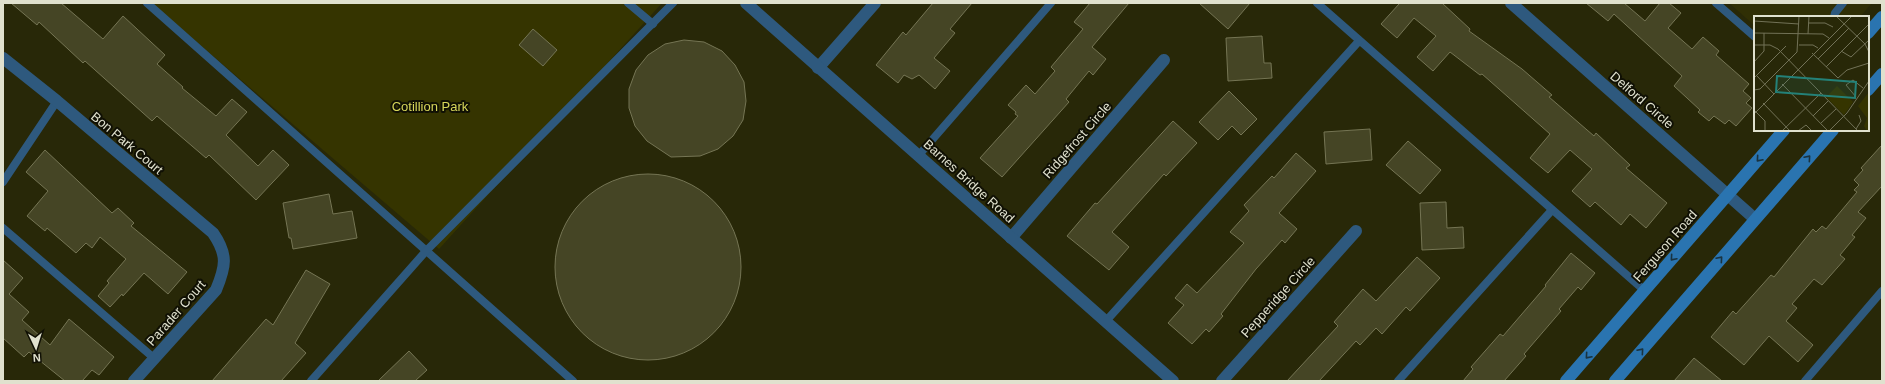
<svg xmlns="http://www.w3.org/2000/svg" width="1885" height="384" font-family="Arial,sans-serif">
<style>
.built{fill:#302f05}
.green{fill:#353400}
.building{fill:#454525;stroke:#757554}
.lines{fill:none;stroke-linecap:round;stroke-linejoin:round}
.service{stroke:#2e597e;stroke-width:8}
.minor{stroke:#2e597e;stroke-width:12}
.tertiary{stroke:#2e597e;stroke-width:12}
.secondary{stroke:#2a74b0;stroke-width:12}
.oneway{stroke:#193340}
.labels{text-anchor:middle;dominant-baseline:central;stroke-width:4;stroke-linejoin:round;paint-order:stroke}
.street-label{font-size:13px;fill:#e0e1ce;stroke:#101004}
.park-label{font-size:13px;fill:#d7d65a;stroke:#101004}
.inset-road{fill:none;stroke:#727257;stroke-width:1}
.view{fill:#248178;fill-opacity:0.15;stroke:#248178;stroke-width:2}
.inset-edge{fill:none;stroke:#e0e1ce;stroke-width:2}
</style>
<rect width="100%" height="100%" fill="#282808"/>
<polygon class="built" points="1729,3 1872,3 1860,17 1755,17 1755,26"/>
<polygon class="green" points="151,3 662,3 439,249"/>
<g class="building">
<polygon points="11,3 61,3 103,39 123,16 165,55 157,64 183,87 182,88 216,116 232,99 247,112 226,135 258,166 273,150 289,165 256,200 209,155 206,158 157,116 152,121 85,61 83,63 39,22 37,25"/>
<polygon points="933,3 972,3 950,29 955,33 934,58 950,71 935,89 919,75 912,79 904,75 898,83 876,65 903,32 906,35"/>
<polygon points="1090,3 1129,3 1092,47 1106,59 1093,75 1089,71 1066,99 1069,102 1002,177 980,158 1018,116 1015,114 1016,112 1008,105 1026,85 1035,94 1055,71 1051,67 1083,29 1074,22"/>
<polygon points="1199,3 1250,3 1228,29"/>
<polygon points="1397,3 1442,3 1470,29 1469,31 1522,69 1552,95 1549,97 1594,136 1596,133 1630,165 1626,168 1667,203 1646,228 1630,214 1621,225 1595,202 1590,207 1572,191 1592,169 1570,150 1548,173 1530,158 1550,134 1482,74 1480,75 1450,52 1433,71 1417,57 1436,36 1414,18 1397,38 1381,24 1399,4"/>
<polygon points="1586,3 1624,3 1645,21 1660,3 1669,3 1681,13 1668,28 1692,49 1703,37 1719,51 1716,55 1749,84 1743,91 1751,98 1746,103 1752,108 1736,126 1729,120 1725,124 1714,116 1709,121 1698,112 1700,110 1674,86 1682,76 1614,14 1608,21"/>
<polygon points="533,29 557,50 543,66 519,45"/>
<polygon points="1262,36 1264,63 1271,63 1272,78 1228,81 1226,38"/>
<polygon points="684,40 704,42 722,51 735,65 744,82 746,101 743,120 733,136 718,149 700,156 671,157 647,141 635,126 629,108 629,89 636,70 648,55 665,44"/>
<polygon points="1229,91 1257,119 1241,135 1232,126 1218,140 1199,122"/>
<polygon points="1173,121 1197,143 1166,176 1164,174 1112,232 1129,247 1109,270 1067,236 1095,203 1097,204"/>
<polygon points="1370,129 1372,160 1326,164 1324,132"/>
<polygon points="1408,141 1441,170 1420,194 1386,165"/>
<polygon points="1882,145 1882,186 1858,212 1866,218 1852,235 1855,237 1840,255 1845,259 1822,285 1814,279 1792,304 1797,308 1786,321 1813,345 1798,362 1769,336 1744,365 1711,337 1733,311 1736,314 1771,275 1774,277 1813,229 1816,232 1822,226 1826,229 1857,192 1854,190 1859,185 1854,180 1863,170 1861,168"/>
<polygon points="45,150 112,213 118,208 134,223 131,226 187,272 168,294 144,273 123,296 122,294 110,307 98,296 109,283 107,281 126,259 100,237 92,248 86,243 76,253 47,228 45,231 27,216 48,191 26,172"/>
<polygon points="1296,153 1316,171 1279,213 1297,229 1285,243 1282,240 1256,269 1221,314 1223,316 1209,332 1206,329 1192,344 1168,323 1184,305 1175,298 1187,284 1197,293 1244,243 1230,232 1249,211 1244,205 1272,176 1274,178"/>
<circle cx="648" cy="267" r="93"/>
<polygon points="329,194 333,214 352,211 357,238 293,249 291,238 289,238 283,203"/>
<polygon points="1446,202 1447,228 1463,227 1464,248 1422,250 1420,203"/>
<polygon points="1571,253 1595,273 1581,290 1578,287 1559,309 1561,311 1524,354 1526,356 1504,381 1463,381 1473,369 1471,367 1500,334 1503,336 1546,286 1545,285"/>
<polygon points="1417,257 1440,278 1410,311 1406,307 1382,334 1376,328 1360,345 1356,341 1319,381 1287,381 1338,326 1334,322 1363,289 1376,301"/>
<polygon points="3,260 23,278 9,294 29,312 22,320 50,345 69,319 114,357 99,375 92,370 82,381 65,381 29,352 24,357 3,338"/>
<polygon points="306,270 330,284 295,343 306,353 281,381 212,381 266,319 273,325"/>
<polygon points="409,351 427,370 415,381 378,381"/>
<polygon points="1694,358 1722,381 1674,381"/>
</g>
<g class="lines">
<g class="service">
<polyline points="147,3 573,381"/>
<polyline points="628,3 653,24"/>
<polyline points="1317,3 1645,291"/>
<polyline points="1716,3 1755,37"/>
<polyline points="1834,17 1835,13 1843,3"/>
<polyline points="919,155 1051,3"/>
<polyline points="3,182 57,101"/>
<polyline points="3,228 155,359"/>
<polyline points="1106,321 1359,41"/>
<polyline points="311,381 426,251 673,3"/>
<polyline points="1398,381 1552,210"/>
<polyline points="1805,381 1882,291"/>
</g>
<g class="minor">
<polyline points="1511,3 1755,219"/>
<path d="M3,58l54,43 156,132c15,22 13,33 3,57l-82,91"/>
<polyline points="818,68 875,3"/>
<polyline points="1011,238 1164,60"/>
<polyline points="1222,381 1356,231"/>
</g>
<polyline class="tertiary" points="746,3 1173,381"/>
<g class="secondary">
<polyline points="1868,33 1882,17"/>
<polyline points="1868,90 1882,74"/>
<polyline points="1566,381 1784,130"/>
<polyline points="1615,381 1833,130"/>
</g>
</g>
<defs><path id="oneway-chevron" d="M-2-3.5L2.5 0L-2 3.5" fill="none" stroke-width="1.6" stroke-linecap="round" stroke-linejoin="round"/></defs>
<g class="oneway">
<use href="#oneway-chevron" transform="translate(1808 158) rotate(-49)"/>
<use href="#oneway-chevron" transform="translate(1759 159) rotate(131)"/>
<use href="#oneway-chevron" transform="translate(1673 258) rotate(131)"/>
<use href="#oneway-chevron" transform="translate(1720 259) rotate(-49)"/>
<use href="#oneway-chevron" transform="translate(1641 351) rotate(-49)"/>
<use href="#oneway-chevron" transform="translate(1588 356) rotate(131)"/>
</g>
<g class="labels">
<g class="street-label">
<text transform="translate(1642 100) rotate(41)">Delford Circle</text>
<text transform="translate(1077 140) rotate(-49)">Ridgefrost Circle</text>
<text transform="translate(127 143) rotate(40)">Bon Park Court</text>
<text transform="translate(969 181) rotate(42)">Barnes Bridge Road</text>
<text transform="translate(1665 246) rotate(-49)">Ferguson Road</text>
<text transform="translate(1278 297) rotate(-48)">Pepperidge Circle</text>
<text transform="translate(176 313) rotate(-49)">Parader Court</text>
</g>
<g class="park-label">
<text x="430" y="106">Cotillion Park</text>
</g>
</g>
<g transform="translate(1754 16)">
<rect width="115" height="115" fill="#282808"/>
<path d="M83,70l16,16 -9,13 -18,-18zM115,76v39h-2l-3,-5 3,-8 -9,-12z" fill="#353400"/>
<path class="inset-road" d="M82,0l29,28 4,8M0,5l45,3M54,7h17l8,4M0,17l69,1 6,4M54,18l1,-18M0,29h16l8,4 80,82M45,29h14l5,3M87,35l10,6 18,-17M58,37l26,25 9,-8 22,-7M64,43l31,-31M0,46l10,-11v-18M72,51l43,-43M3,60l17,18M0,62l32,-32M28,68l46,47M0,74l6,-1 37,-37 2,-36M102,81l-10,-12 7,-5 10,8M9,87l27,28M1,95l10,10v10M0,98l98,-98M59,100l15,-15M67,107l15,-14M102,113l5,-8 -2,-6M28,115l39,-38M44,115l8,-6 6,6M75,115l18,-18 22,-32"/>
<path class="view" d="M23,60l79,6 -1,16 -79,-6z"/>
<rect width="115" height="115" class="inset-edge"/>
</g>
<rect width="1885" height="384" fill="none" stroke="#e0e1ce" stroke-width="8"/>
<g transform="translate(36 348) rotate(176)" stroke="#101004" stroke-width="3" paint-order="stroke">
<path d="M0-3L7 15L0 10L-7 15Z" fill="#e0e1ce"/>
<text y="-6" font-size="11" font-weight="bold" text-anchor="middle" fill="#e0e1ce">N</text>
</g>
</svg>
